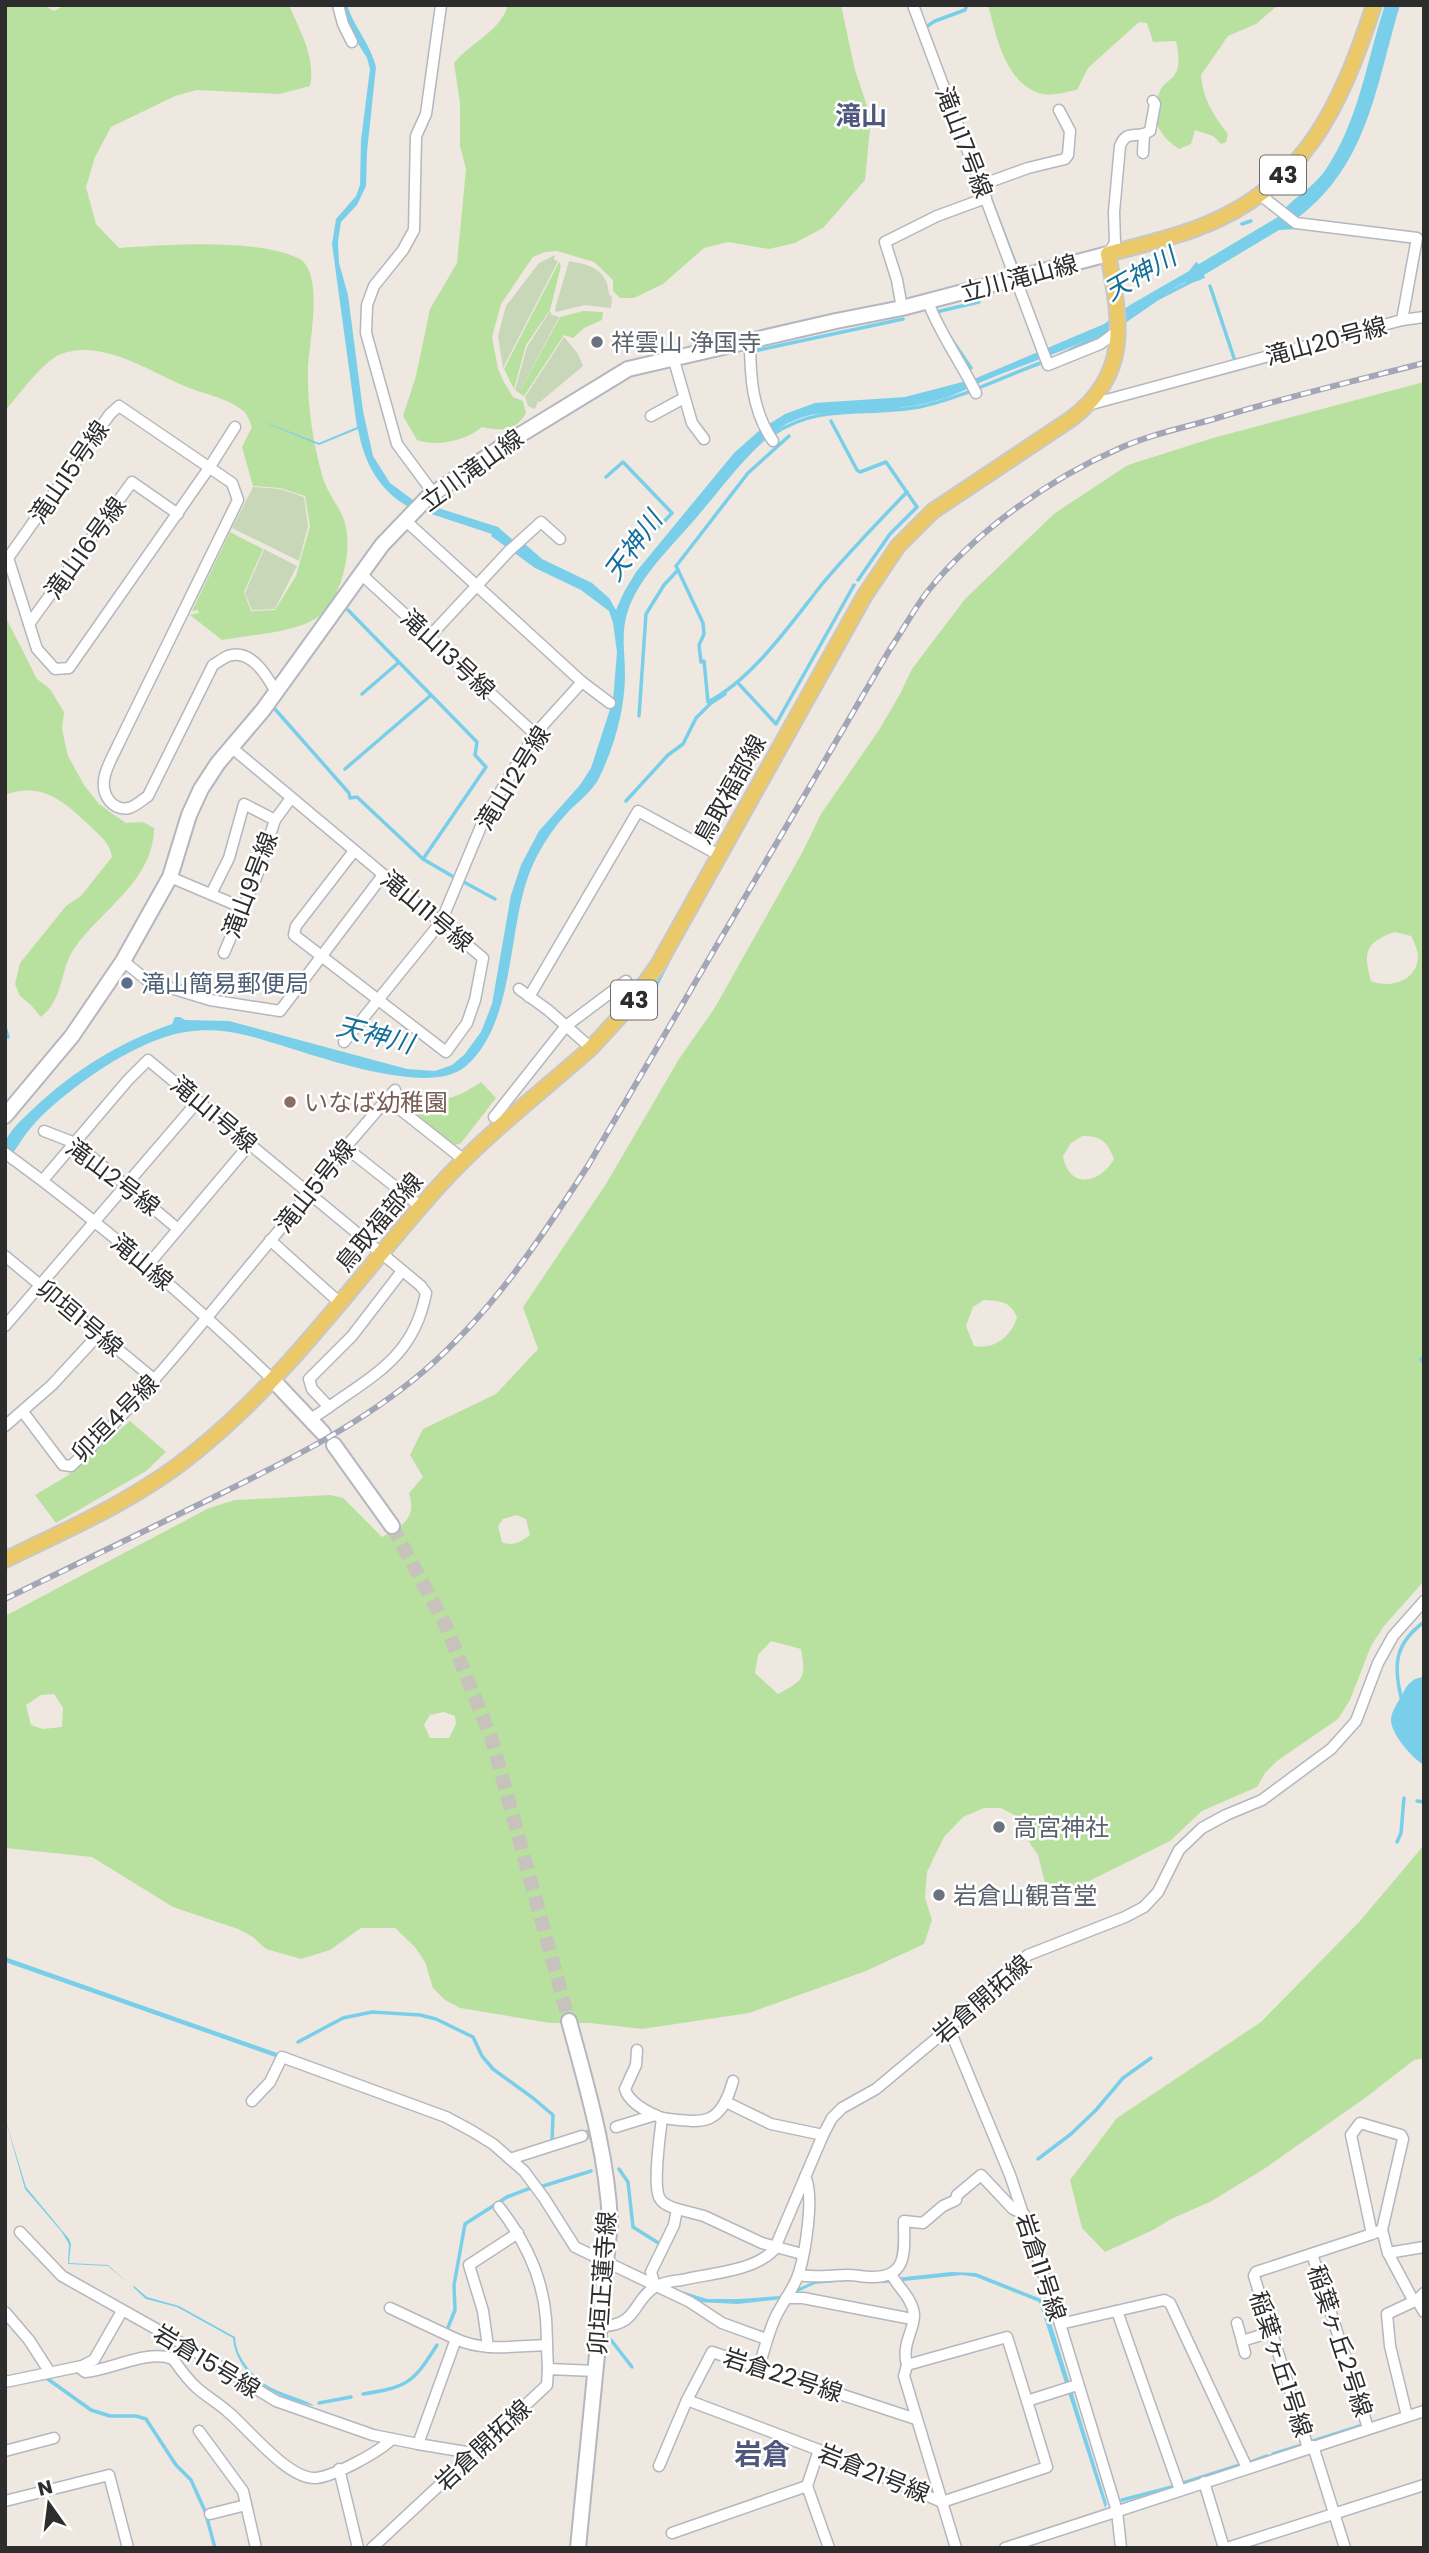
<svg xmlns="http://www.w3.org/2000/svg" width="1429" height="2553" font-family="Poppins,'Noto Sans JP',sans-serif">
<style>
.green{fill:#b8e1a0;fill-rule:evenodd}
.cemetery{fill:#c8d7b8}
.water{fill:#79cfea}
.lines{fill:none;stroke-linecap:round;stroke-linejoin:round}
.stream{stroke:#79cfea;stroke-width:3.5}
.street-tunnel{stroke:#c7c3bc;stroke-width:10;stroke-dasharray:10 5;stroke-linecap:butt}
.secondary-tunnel{stroke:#c7c3bc;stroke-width:14;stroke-dasharray:14 7;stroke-linecap:butt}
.street-casing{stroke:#b4b7bf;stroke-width:13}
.secondary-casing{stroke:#b4b7bf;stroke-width:18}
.primary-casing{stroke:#c8c8c8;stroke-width:18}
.street{stroke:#fff;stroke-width:10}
.secondary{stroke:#fff;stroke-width:14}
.primary{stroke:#ebc968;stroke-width:14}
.rail-casing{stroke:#a3a6b6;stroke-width:6}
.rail{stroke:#fff;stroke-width:3.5;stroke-dasharray:10;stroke-linecap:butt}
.worship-dot{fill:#6b7280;stroke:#fff;stroke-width:2.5}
.service-dot{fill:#5c6f8a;stroke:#fff;stroke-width:2.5}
.education-dot{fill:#8d6e63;stroke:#fff;stroke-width:2.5}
.labels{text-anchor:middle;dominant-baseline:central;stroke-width:5;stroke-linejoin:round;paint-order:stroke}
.shield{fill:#fff;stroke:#6c6c6c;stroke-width:2}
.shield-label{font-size:23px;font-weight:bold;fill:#2d2d2d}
.street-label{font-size:24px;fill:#2d2d2d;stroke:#fff}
.worship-label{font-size:24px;fill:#5b616d;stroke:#fff;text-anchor:start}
.service-label{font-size:24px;fill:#4e5e75;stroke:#fff;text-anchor:start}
.education-label{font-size:24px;fill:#785e54;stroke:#fff;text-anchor:start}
.neighbourhood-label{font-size:26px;font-weight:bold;fill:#4f587c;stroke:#fff}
.water-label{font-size:26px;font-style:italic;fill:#146f9a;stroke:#fff}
.quarter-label{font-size:28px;font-weight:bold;fill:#4f587c;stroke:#fff}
</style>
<rect width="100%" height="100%" fill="#eee8e0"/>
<g class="green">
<path d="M5,5h38l11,6 11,-6h224c11,26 27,53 21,81l-31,8 -82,-4 -22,6 -64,31 -16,30 -9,30 10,37 23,24c47,-3 137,-10 179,10 28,14 10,88 10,112 -1,34 5,72 14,105 4,17 18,31 23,48 8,29 -4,80 -30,96 -23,14 -67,16 -93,21l-32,-25 9,-2 -1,-3 -6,1 38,-79 33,17 -19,43 7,19 24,-1 21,-34 14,-50 -5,-30 -25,-8 -27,-2 -11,-39 10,-20c-3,-7 -5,-14 -11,-18 -19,-13 -39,-15 -59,-24 -36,-16 -81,-46 -121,-31 -17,6 -44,43 -56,57z"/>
<path d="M508,5h333l14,65 16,48 -6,62 -42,48 -28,15 -26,6 -41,-7 -24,6 -41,36 -29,14h-14l-7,-7v-11l-19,-18 -37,-11 -12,1 -12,5 -7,10 -25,37 -9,33 6,32 6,13 9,15 10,4 3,12c-11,19 -25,18 -44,14 -16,14 -46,20 -65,13l-14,-24 13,-40 14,-67 27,-46 9,-94 -6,-23v-43l-6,-40c17,-21 46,-31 54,-58z"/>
<path d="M988,5h290l-22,19 -28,12 -27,39c2,24 12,40 27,59l-2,8 -5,2 -8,-8 -18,-6 -4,14 -12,5c-22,-15 -30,-32 -19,-58 3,-8 11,-10 15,-17 6,-9 3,-23 1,-33l-23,1 -6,-19 -8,-1 -51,46 -11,22c-12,2 -26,7 -38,3 -34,-11 -43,-58 -51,-88z"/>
<polygon points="559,262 561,266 550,310 526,345 514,389 504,369"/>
<polygon points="583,311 603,312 602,320 584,328 573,338 564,335 524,396 519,393 560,317"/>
<path d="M1424,382v1199l-40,45 -13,20 -21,54 -12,19 -61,42 -12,12 -8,14 -55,24 -32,30 -97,48 -19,3 -9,-9 -7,-28 -9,-13 -9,-24 -19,-10h-17l-21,9 -19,20 -17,35 -2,26 7,22 -8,24 -58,27 -117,42 -107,16 -52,-6h-40l-90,-15 -15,-8 -12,-12 -8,-26 -10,-15 -20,-19h-34l-31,22 -29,9 -35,-10 -13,-12 -15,-8 -65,-22 -81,-50 -87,-9v-232l204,-108 26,-8 95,-5 13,3 39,39c20,-12 35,-17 27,-44l14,-16 -13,-22 13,-26 73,-35 42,-45 -15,-42 83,-123 73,-125 35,-50 88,-156 19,-39 58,-84 21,-36 12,-25 53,-70 90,-86 73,-48 85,-27zM1395,932l16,4c3,6 7,14 7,21 -1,24 -28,32 -47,24 -8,-28 -6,-39 24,-49zM1082,1136c19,0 25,5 32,23 -14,25 -45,31 -51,-3l8,-13zM984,1300c18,2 25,0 33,17 -5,19 -23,33 -43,29l-8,-20 7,-19zM517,1515l9,4 4,16c-10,7 -17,12 -28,7l-4,-16 5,-7zM771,1641l30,8c5,30 3,31 -23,45l-23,-21 3,-18zM54,1694l9,14 -1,19 -19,2 -12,-4 -5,-20 15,-10zM444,1712l11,4 1,8 -7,14h-19l-6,-13 6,-10z"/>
<path d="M5,616l32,63 13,10 14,23 -2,17 6,27 16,29 15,19 15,11 12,8 17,-1 11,6c0,51 -51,81 -78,118 -17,22 -11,52 -35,71l-10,-12 -11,-9 -5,-12 5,-21 46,-57 15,-10 31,-39c-3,-15 -10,-19 -21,-30 -26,-24 -47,-46 -86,-32z"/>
<path d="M481,1082l15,16 -35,45 -6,2 -62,-47 4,-3c36,7 53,9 84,-13z"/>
<polygon points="130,1421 166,1452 146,1471 56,1523 35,1495 67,1476"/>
<polygon points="1424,1845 1424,2058 1414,2060 1365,2098 1264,2169 1210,2202 1171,2219 1155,2229 1105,2252 1082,2228 1070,2180 1117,2118 1261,2022 1360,1921"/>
</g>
<g class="cemetery">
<polygon points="555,255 554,260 558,261 556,265 503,368 498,336 506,306 539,263"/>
<path d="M569,261c22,4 38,8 40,33l3,3 -1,11 -26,-3 -29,7 -1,-3z"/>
<polygon points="550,311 552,315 559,317 519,393 515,390 527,347"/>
<polygon points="564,337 578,354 583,366 540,402 538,401 535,409 528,406 525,397"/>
<polygon points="253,487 280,489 304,497 308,526 299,561 232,528"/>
<polygon points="264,549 297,566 275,609 252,610 245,593"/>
</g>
<g class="water">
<path d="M341,5h6c7,22 24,40 29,62l-9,85 -1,34 -9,19 -16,17 -3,19 1,22 9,32 15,116 10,45 17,27 23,17 85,27 15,13 12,4 17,15 50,24 17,15 7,12 8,-18 12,-20 98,-119 27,-24 24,-15 30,-11 90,-6 69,-18 130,-55 26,-19 59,-34 7,-9 3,2 79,-47c12,-18 33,-27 46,-45 35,-50 42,-110 61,-167h15c-25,83 -32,164 -109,218l6,4 127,15v2l-125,-15 -20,1 -75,45 1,3 -18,7 -2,-3c-28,15 -53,34 -80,49 -40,21 -84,34 -126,52 -10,5 -20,10 -31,14 -21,7 -43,11 -66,13 -37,3 -75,-3 -106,21 -30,23 -51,53 -75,81 -25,31 -70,70 -76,111 -3,16 0,34 0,51 0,36 -11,74 -27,106 -7,12 -19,21 -29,31 -19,20 -35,46 -43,72 -18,56 -13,142 -60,183 -41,36 -172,-20 -221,-31 -19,-5 -41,-6 -59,-3 -49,7 -118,56 -151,91 -12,13 -20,28 -30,42 0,-6 -1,-16 0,-22 4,-13 19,-25 28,-34 40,-38 87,-67 139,-85l3,-7h5l5,3 44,1 178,48 28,2 17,-6 12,-10 17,-23 11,-28 19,-109 10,-30 18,-34 41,-46 11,-17 22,-68 4,-48 -4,-29 -4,-12 -28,-21 -46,-22 -44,-32 1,-2 -85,-28c-29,-17 -43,-44 -49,-77l-39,16 -70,-29 70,27 38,-16 -25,-183 4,-25 20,-23 4,-11 1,-45 9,-71 -3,-11 -21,-34z"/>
<path d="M1424,1677v88c-12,-7 -33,-31 -33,-45 0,-9 8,-19 12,-27 5,-10 10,-15 21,-16z"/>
<polygon points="5,1957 280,2054 278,2058 5,1962"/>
<polygon points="5,2118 26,2187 69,2239 71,2244 69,2263 108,2265 129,2284 108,2266 68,2264 69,2244 61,2231 25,2189"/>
<polygon points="951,2272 976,2273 1044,2300 1107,2504 1105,2508 1039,2302 976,2277 962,2275 885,2283 848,2281 815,2284 782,2299 738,2304 696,2302 669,2287 707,2299 740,2299 780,2296 815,2281 849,2277 877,2280"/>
<path d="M134,2286l13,11 32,9 56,31c1,14 5,20 13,31 20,26 42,24 67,38 -36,-6 -79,-29 -82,-68l-56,-31 -31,-8 -13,-12z"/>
</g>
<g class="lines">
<g class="stream">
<polyline points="926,29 926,27 935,21 965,10 967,5"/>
<polyline points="990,197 1018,270"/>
<polyline points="1242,224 1251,221"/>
<polyline points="1210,286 1234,358"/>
<polyline points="937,315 936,312 979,302"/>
<polyline points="1122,323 1157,299 1190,282"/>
<polyline points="950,337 971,368"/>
<polyline points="754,354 754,351 903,319"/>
<polyline points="1060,355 1112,329"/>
<polyline points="831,421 857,470 860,472 886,462 917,507 890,534 858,580"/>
<path d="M772,435c49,-33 93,-18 147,-28 43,-9 85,-31 127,-46"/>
<polyline points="606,477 623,462 672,513 658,528"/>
<path d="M678,570l25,53 1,11 -5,11 2,17 3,-1 4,41c45,-23 84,-80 115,-119 27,-32 55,-61 84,-91"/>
<polyline points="348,610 477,742 475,755 486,767 423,859"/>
<polyline points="739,684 776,724 854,585"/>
<polyline points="362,694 398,663"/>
<polyline points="274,708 349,793 350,798 357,797 423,859 452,876"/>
<polyline points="639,716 646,614 664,585 678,570 676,566 680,561 748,473 789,436"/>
<polyline points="345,769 430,696"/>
<polyline points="626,801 668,755 683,744 696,718 711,703 725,694"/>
<polyline points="462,881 495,899"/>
<polyline points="642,1013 668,962"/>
<polyline points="5,1027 8,1037"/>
<polyline points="1421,1359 1424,1364"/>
<path d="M1402,1701c-9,-35 -8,-57 22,-79"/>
<polyline points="1417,1801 1424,1802"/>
<polyline points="1397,1842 1401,1833 1404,1798"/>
<polyline points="298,2042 343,2018 372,2012 420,2015 436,2019 473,2037 482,2056 493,2069 533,2098 553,2115 552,2142"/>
<polyline points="1038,2159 1071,2134 1096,2110 1123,2078 1151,2058"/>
<polyline points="619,2169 628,2182 633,2227 660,2244"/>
<polyline points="540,2187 591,2171"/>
<polyline points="447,2330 455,2310 454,2285 465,2224 507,2197 533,2187"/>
<polyline points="611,2340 632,2367"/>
<polyline points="45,2377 91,2410 110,2416 136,2416 146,2419 176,2465 191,2480 205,2511"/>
<path d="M363,2394c45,-7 50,-11 74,-49"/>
<polyline points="319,2403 351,2397"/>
<polyline points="1310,2442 1363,2425"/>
<polyline points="1273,2454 1302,2445"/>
<polyline points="1251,2462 1267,2456"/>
<polyline points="1183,2483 1240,2465"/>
<polyline points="1122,2500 1172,2487"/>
<polyline points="207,2518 215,2548"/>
</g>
<polyline class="street-tunnel" points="582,2136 616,2127"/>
<polyline class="secondary-tunnel" points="392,1526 446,1626 492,1740 569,2021"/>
<g class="street-casing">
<g id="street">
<polyline points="338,5 343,24 352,42"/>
<polyline points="913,5 1048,365 1100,344 1119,330"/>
<polyline points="1143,153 1144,134"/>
<polyline points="981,185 1028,168 1065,159 1068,155 1070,131 1059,110"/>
<path d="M1108,254l7,-11 -1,-31 6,-66c7,-18 17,-6 30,-15l5,-27 -2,-3"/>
<path d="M928,302c12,32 33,60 48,91"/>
<polyline points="902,308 897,280 885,242 937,216 986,198"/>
<polyline points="1402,320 1424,317"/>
<path d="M750,340c0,36 2,71 23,101"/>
<polyline points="673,357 692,423 704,439"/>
<polyline points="1088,405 1402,320 1417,238 1296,223 1259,194"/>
<polyline points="651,416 684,398"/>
<path d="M235,427l-26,41 -140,200 -14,1 -18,-20 -29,-91 102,-144 9,-8 113,77 6,17 -120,245c-5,11 -13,24 -14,35 -2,16 9,31 25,28 7,-2 13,-8 19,-12l65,-131c4,-2 10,-7 15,-9 23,-8 39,20 48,36"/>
<polyline points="434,494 397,444 366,333 367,305 374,286 403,250 414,230 416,136 426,114 441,5"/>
<polyline points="361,574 535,734"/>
<polyline points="29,624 132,482 178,514"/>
<polyline points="429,637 509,551 541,522 560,539"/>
<polyline points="582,682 610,703"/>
<polyline points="231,747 483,958 475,1000 467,1023 446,1052 294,935 296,926 354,851"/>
<polyline points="275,820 291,798"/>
<polyline points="170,877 243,908"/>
<polyline points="211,894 229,858 244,804 275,820 256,878 224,953"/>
<polyline points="123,961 148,981 210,1000 280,1011 383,875"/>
<polyline points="519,989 548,1010 591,1048"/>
<polyline points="529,997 638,811 719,855"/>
<polyline points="344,1042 441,922 484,819 535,734 582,682 406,521"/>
<polyline points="387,1099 395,1090"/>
<polyline points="494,1117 566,1026 626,981"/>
<polyline points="44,1131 75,1143 178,1229"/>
<polyline points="345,1147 421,1207"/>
<path d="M5,1153c95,69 183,145 267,226"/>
<path d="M43,1180l85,-100 20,-20 273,226 5,7c-12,62 -49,80 -97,114l-17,-18 -3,-10 43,-43 50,-65"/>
<polyline points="270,1240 340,1303"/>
<polyline points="5,1256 155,1380"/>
<polyline points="147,1266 250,1144"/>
<polyline points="5,1326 198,1101"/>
<path d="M23,1412l40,53 8,1c82,-76 149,-167 222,-252l15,-23 79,-92 77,61"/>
<polyline points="311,1419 329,1407"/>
<polyline points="5,1426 52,1385 99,1334"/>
<polyline points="949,2028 1010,2175 1060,2324 1117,2511 1121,2548"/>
<path d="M637,2050l-1,15 -11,24c4,14 24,24 37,29 -2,17 -9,64 -3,79 3,7 11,10 18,12l-3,16 -23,47 4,14"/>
<polyline points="252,2101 270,2082 282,2057 446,2117 472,2131 493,2144 524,2171 544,2198 575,2247 690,2302 722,2323 766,2339"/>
<polyline points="726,2102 771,2124 823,2135"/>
<path d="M662,2118c42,5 58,9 71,-37"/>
<polyline points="616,2127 655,2115"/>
<polyline points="510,2159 582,2136"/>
<path d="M499,2207c25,32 44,71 47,112 1,16 1,33 2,50"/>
<polyline points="677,2209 704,2216 762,2243 802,2254"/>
<polyline points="1382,2230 1388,2253 1424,2247"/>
<polyline points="20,2232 62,2276 183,2344 276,2401 373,2435 418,2444"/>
<polyline points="1388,2253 1412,2298 1417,2300 1424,2293"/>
<polyline points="1312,2254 1368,2428"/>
<path d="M891,2274c7,13 21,24 23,40 1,15 -13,30 -7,51l100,-28 20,64 50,-16"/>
<path d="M798,2275c18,3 33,0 50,0 8,0 15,2 23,2 38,1 33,-27 33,-56l19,2 20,-17 13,-6 1,-5 24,-20 32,34 11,5"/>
<polyline points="786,2298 803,2298 912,2319"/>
<polyline points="390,2308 456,2339 418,2444 472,2453"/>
<polyline points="1117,2311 1180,2490"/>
<polyline points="5,2312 29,2340 49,2371"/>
<polyline points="1237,2323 1242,2341 1271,2332"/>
<polyline points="1060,2324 1164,2300 1170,2303 1247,2468"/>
<path d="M601,2326c37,0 31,-25 54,-39 7,-5 19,-6 27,-7 29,-7 70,-8 92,-30l49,-115 9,-17 10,-10 34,-19 73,-61 56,-56 23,-17 97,-38 19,-10 14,-15 21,-42 23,-22 24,-13 36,-15 69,-51 25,-28 22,-58 15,-27 31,-35"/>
<path d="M456,2339c28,13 60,7 90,6"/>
<polyline points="1242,2341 1245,2353"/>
<polyline points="488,2347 483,2311 469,2265 518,2233"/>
<polyline points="907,2365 904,2376 956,2548"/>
<path d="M79,2367l6,5c26,-2 62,-23 88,-13 7,10 15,21 24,29 9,8 21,15 30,23 21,17 61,69 89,67 19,-2 63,-26 76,-39"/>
<path d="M759,2368c5,-18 9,-35 17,-52 7,-14 18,-28 23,-43 6,-20 16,-78 6,-96"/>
<polyline points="5,2382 82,2366 94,2360 122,2311"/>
<polyline points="687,2400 819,2450 942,2502 1047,2467 1027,2401"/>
<polyline points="1407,2416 1390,2346 1387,2314 1417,2300 1424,2312"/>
<polyline points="199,2431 243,2491 256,2548"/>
<polyline points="1313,2446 1345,2548"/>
<polyline points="1308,2448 1254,2276 1256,2272 1372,2234 1382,2230 1403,2139 1401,2135 1360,2123 1351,2135 1372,2234"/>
<polyline points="5,2451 54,2438"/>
<polyline points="659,2466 687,2400 712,2352 916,2419"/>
<polyline points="339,2469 358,2548"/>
<polyline points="1204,2482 1224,2548"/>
<polyline points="807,2486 829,2548"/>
<polyline points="807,2486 819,2450"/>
<polyline points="5,2501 109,2475 128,2548"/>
<polyline points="210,2514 246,2505"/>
<polyline points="672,2533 807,2486"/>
<polyline points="372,2548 547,2385 548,2369 596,2371"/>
<polyline points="1005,2548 1424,2411"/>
<polyline points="1227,2548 1424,2485"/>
</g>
</g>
<g class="secondary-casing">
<g id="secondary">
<polyline points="5,1116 72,1036 123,961 170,877 189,815 201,789 218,763 263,710 382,545 427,498 510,441 628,369 836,321 902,308 1108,254"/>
<polyline points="272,1379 323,1433"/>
<polyline points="334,1445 392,1526"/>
<path d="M569,2021c18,67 38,132 41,201l-32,326"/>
</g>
</g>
<g class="primary-casing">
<path id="primary" d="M5,1560c65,-32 133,-61 189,-107 94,-75 164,-177 244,-266 46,-51 102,-94 153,-139l34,-37 33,-46 207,-370 33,-49 35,-35 138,-92c61,-46 49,-99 37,-165 29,-8 59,-15 87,-25 109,-40 145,-121 179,-224"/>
</g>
<use href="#street" class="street"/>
<use href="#secondary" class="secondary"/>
<use href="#primary" class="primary"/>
<g class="rail-casing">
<path id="rail" d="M5,1599c67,-32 134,-65 201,-98 77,-38 152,-74 218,-130 68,-59 116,-131 165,-207l301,-515c13,-19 24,-40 38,-58 47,-59 121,-112 190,-142 30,-14 64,-21 96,-30 69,-21 140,-38 210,-56"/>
</g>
<use href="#rail" class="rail"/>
</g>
<g class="worship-dot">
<circle cx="597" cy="342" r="7"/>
<circle cx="999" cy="1827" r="7"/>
<circle cx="939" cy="1895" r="7"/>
</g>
<circle class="service-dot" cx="127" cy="983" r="7"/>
<circle class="education-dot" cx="290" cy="1102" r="7"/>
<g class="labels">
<g class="shield">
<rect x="1260" y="155.5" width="46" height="39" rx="5"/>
<rect x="611" y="980.5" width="46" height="39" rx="5"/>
</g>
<g class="shield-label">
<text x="1283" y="175">43</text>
<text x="634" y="1000">43</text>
</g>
<g class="street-label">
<text transform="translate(964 142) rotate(69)">滝山17号線</text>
<text transform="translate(1019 278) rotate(-15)">立川滝山線</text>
<text transform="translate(1326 341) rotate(-15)">滝山20号線</text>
<text transform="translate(472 470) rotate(-36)">立川滝山線</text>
<text transform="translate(69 472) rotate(-55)">滝山15号線</text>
<text transform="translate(85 548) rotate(-54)">滝山16号線</text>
<text transform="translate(448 654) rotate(43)">滝山13号線</text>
<text transform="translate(513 778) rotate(-58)">滝山12号線</text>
<text transform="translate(730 789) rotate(-61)">鳥取福部線</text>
<text transform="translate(250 885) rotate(-69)">滝山9号線</text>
<text transform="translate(427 911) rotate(40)">滝山11号線</text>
<text transform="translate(214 1114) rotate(40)">滝山1号線</text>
<text transform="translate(113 1177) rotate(37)">滝山2号線</text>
<text transform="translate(315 1186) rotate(-51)">滝山5号線</text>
<text transform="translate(379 1222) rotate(-50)">鳥取福部線</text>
<text transform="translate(142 1262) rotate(40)">滝山線</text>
<text transform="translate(80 1318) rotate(40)">卯垣1号線</text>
<text transform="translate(115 1418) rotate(-45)">卯垣4号線</text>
<text transform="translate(982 1999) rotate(-41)">岩倉開拓線</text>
<text transform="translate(1041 2267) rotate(72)">岩倉11号線</text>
<text transform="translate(602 2283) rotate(-86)">卯垣正蓮寺線</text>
<text transform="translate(1340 2341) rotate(72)">稲葉ヶ丘2号線</text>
<text transform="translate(207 2361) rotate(31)">岩倉15号線</text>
<text transform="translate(1281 2364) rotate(72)">稲葉ヶ丘1号線</text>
<text transform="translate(783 2375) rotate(18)">岩倉22号線</text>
<text transform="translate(483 2445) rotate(-43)">岩倉開拓線</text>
<text transform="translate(874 2473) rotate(22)">岩倉21号線</text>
</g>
<g class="worship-label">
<text x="611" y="342">祥雲山 浄国寺</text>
<text x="1013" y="1827">高宮神社</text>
<text x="953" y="1895">岩倉山観音堂</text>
</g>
<g class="service-label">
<text x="141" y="983">滝山簡易郵便局</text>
</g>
<g class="education-label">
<text x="304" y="1102">いなば幼稚園</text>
</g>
<g class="neighbourhood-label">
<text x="861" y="116">滝山</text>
</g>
<g class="water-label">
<text transform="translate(1140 274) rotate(-30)">天神川</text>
<text transform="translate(633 546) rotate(-54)">天神川</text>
<text transform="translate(375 1035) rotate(14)">天神川</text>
</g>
<g class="quarter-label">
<text x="762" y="2454">岩倉</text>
</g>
</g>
<rect width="1429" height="2553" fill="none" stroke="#2d2d2d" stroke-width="14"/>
<g transform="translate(49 2504) rotate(346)" stroke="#ffffff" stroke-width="5" paint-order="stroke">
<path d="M0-5L12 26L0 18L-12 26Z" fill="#2d2d2d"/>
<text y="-10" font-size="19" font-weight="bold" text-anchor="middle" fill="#2d2d2d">N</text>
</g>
</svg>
